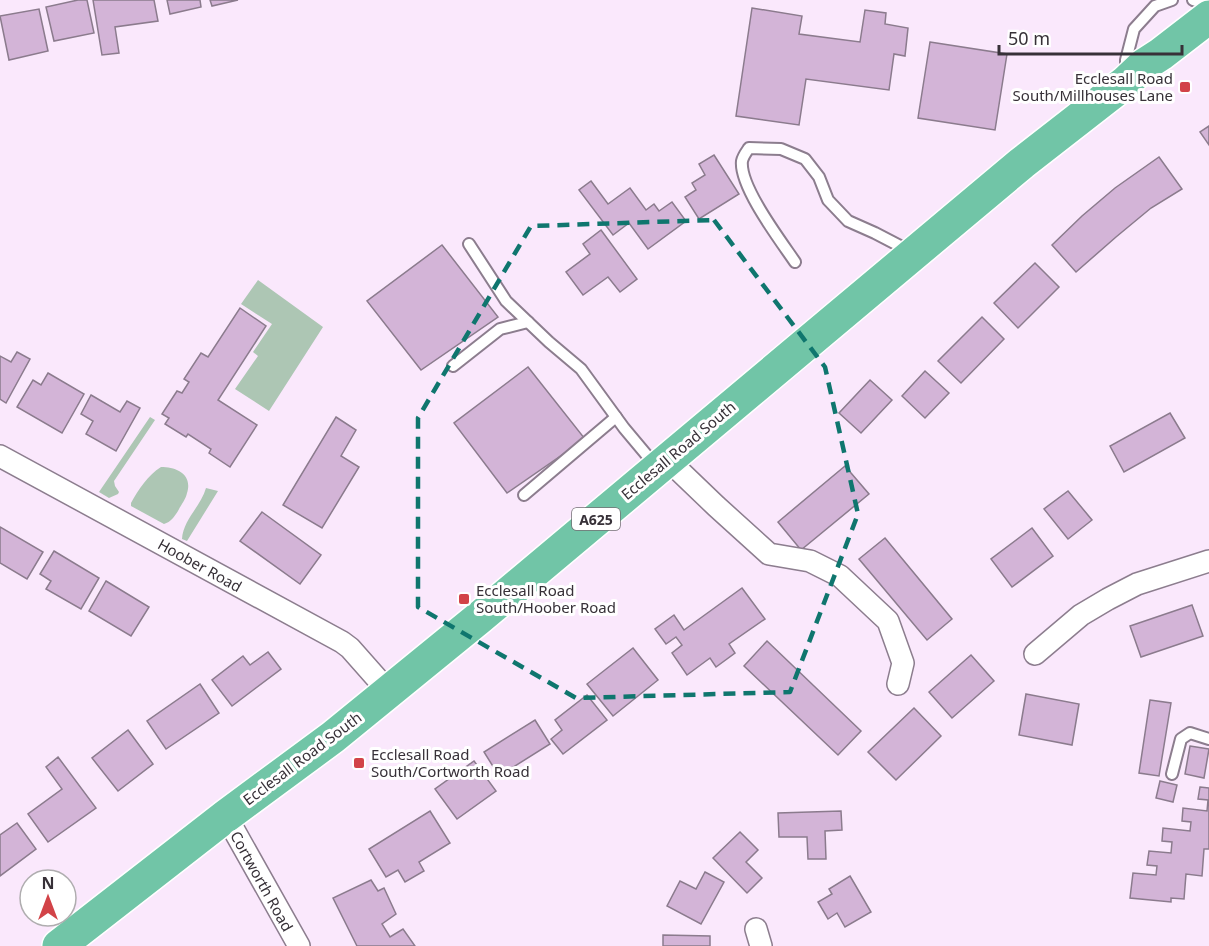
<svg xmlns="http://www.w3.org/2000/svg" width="1209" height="946" font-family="'Noto Sans',sans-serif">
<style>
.green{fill:#adc6b4}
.building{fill:#d3b4d7;stroke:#8b7b8d;stroke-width:1.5}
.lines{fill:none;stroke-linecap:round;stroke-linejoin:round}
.service-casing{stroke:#8c7d8e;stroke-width:14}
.minor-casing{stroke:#8c7d8e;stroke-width:24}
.primary-casing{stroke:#fff;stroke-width:36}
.service{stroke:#fff;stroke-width:10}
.minor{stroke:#fff;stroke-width:21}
.primary{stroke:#71c5a7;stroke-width:33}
.marked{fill:none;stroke:#0f766e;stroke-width:4.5;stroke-dasharray:12 8;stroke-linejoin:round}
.poi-dot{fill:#d24348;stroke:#fff;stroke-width:2}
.labels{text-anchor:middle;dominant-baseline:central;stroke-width:6;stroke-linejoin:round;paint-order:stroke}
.shield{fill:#fff;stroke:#736f74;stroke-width:1.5}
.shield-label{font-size:14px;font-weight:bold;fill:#373138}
.poi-label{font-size:15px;fill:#373138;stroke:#fff;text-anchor:start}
.street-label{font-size:15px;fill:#373138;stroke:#fff}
</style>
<rect width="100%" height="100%" fill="#fae8fc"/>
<g class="green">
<polygon points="258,280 323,327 269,411 235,389 258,356 253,352 272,324 241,304"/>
<polygon points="150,417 155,420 114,481 115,486 119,492 118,494 109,498 99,492"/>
<path d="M161,467c15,0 32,7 26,26 -1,6 -6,12 -9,18 -4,6 -7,11 -14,13l-33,-18v-3c7,-13 17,-28 30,-36z"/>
<path d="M206,488l12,3 -31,50 -5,-2c1,-19 19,-33 24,-51z"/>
</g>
<g class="building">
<polygon points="78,0 87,0 94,33 54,41 46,7"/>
<polygon points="93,0 154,0 158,21 115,27 119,53 102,55"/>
<polygon points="167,0 200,0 201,7 170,14"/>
<polygon points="210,0 238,0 212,6"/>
<polygon points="752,8 802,16 799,34 860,42 865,10 886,13 885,24 908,28 905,56 894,54 889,90 806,79 799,125 736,116"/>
<polygon points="39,9 48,51 9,60 0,16"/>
<polygon points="930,42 1007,54 995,130 918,118"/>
<polygon points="1209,126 1209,145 1200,132"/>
<polygon points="714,155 739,194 699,219 685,197 696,190 692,183 705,175 699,164"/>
<polygon points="1159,157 1182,189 1151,208 1116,237 1076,272 1052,245 1082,216 1115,188"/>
<polygon points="591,181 608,204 630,188 646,210 654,204 659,211 672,202 686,221 648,249 629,223 613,235 579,190"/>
<polygon points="601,230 637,279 620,292 608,277 583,295 566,272 590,254 583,244"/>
<polygon points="442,245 498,317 421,370 367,301"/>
<polygon points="1035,263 1059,287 1018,328 994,303"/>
<polygon points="240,308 266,326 218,400 257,425 230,467 209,453 211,449 188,434 186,437 165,424 169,418 162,414 177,391 182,393 189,382 184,379 201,353 208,357"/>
<polygon points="982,317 1004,339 961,383 938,361"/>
<polygon points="17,352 30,359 6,403 0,399 0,356 11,362"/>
<polygon points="528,367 585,439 507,493 454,423"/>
<polygon points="925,371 949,393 925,418 902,396"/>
<polygon points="48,373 84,394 62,433 17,407 33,380 41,385"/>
<polygon points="870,380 892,400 861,433 839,413"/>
<polygon points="91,395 120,412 127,401 140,408 116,451 86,434 93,421 81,414"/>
<polygon points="1170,413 1185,438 1124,472 1110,446"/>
<polygon points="336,417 356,430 341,456 359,467 322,528 283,505"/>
<polygon points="845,466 869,494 801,550 778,522"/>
<polygon points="1068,491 1092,520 1068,539 1044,509"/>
<polygon points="262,512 321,555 300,584 240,541"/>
<polygon points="0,527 43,552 27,579 0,563"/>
<polygon points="1032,528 1053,556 1012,587 991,559"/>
<polygon points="885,538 952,619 927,640 859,559"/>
<polygon points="54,551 99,578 81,609 46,589 51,581 40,574"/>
<polygon points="106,581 149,607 131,636 89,611"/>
<polygon points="742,588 765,619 729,644 735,653 716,667 710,658 687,675 672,653 682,645 676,637 666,644 655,629 674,615 684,630"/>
<polygon points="1192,605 1203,636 1141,657 1130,626"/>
<polygon points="767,641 861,731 838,755 744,666"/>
<polygon points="633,648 658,680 613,716 587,684"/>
<polygon points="268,652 281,669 232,706 212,680 243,656 250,665"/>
<polygon points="971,655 994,681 952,718 929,692"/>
<polygon points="200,684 219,713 166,749 147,721"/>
<polygon points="1026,694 1079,704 1072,745 1019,735"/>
<polygon points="587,695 607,720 563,754 551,739 562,730 555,720"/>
<polygon points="1150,700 1171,703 1159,776 1139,773"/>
<polygon points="914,708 941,736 896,780 868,752"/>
<polygon points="535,720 550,744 499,776 484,752"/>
<polygon points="128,730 153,764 118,791 92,758"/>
<polygon points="1190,746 1209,749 1204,778 1185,774"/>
<polygon points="58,757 96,808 48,842 28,814 62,789 46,767"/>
<polygon points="474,761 496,791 457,819 435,789"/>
<polygon points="1160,781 1177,785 1173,802 1156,798"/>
<polygon points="1200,787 1209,788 1209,849 1204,849 1202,876 1186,874 1184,899 1171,898 1171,902 1130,898 1133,873 1156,875 1157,866 1147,865 1149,851 1171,853 1172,842 1162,841 1163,828 1190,831 1191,822 1182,821 1183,808 1207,811 1208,800 1198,799"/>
<polygon points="430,811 450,843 419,862 424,871 405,882 398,870 386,877 369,849"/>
<polygon points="841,811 842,830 825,831 826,859 808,859 807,837 779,837 778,813"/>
<polygon points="17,823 36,849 0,876 0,835"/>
<polygon points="740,832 758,850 746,862 762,878 747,893 713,858"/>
<polygon points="705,872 724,882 701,924 667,906 680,881 696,889"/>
<polygon points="850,876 871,912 845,927 837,913 828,919 818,902 832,894 829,889"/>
<polygon points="371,880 378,891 384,888 396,914 382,924 390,937 403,929 415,946 357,946 333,898"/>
<polygon points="663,935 710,936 710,946 663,946"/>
</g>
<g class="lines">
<g class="service-casing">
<g id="service">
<polyline points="1193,0 1209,5"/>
<polyline points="1126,72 1126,60 1134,29 1155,6 1172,0"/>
<polyline points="469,244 506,301 549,342 581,369 624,428 655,465"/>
<path d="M795,262c-15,-22 -56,-76 -53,-101 1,-5 5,-10 7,-13l32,1 24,10 14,18 9,23 20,21 27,12 25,13 8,6"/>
<polyline points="453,366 500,329 528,322"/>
<polyline points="524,495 616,417"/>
<polyline points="1172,774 1181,739 1190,733 1209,739"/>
</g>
</g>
<g class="minor-casing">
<g id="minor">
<polyline points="0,456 342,642 350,648 388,691"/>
<polyline points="667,459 716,506 769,554 810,561 840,576 888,621 903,663 898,684"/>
<polyline points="1035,654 1081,615 1108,599 1137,584 1209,561"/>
<polyline points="226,816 299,946"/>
<polyline points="756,929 761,946"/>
</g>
</g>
<g class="primary-casing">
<polyline id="primary" points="59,946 226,816 333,737 479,618 1022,163 1126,82 1144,65 1161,54 1209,17"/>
</g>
<use href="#service" class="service"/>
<use href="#minor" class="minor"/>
<use href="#primary" class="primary"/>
</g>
<path class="marked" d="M714,220l111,147 33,147 -68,178 -214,6 -158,-91v-189l113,-192z"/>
<g class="poi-dot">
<rect x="1179" y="81" width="12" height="12" rx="3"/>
<rect x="458" y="593" width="12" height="12" rx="3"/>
<rect x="353" y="757" width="12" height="12" rx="3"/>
</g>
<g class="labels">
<rect class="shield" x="572" y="508" width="48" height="22" rx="4.5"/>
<g class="shield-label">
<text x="596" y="519">A625</text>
</g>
<g class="poi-label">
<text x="1173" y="78" text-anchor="end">Ecclesall Road<tspan x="1173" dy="17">South/Millhouses Lane</tspan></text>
<text x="476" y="590">Ecclesall Road<tspan x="476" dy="17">South/Hoober Road</tspan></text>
<text x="371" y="754">Ecclesall Road<tspan x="371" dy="17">South/Cortworth Road</tspan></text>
</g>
<g class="street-label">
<text transform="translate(678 450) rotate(-40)">Ecclesall Road South</text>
<text transform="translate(200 565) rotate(29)">Hoober Road</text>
<text transform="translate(302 758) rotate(-37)">Ecclesall Road South</text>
<text transform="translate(262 881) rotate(61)">Cortworth Road</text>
</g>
</g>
<g transform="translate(48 898)"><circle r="28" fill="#ffffff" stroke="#afadaf" stroke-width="1.5"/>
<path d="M0-4.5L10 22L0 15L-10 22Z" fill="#d24348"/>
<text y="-9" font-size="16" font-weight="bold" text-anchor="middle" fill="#373138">N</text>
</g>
<path d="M999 45v9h183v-9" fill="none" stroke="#373138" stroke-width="3"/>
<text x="1008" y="45" font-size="18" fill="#373138" stroke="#ffffff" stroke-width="4.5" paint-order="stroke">50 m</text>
</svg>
